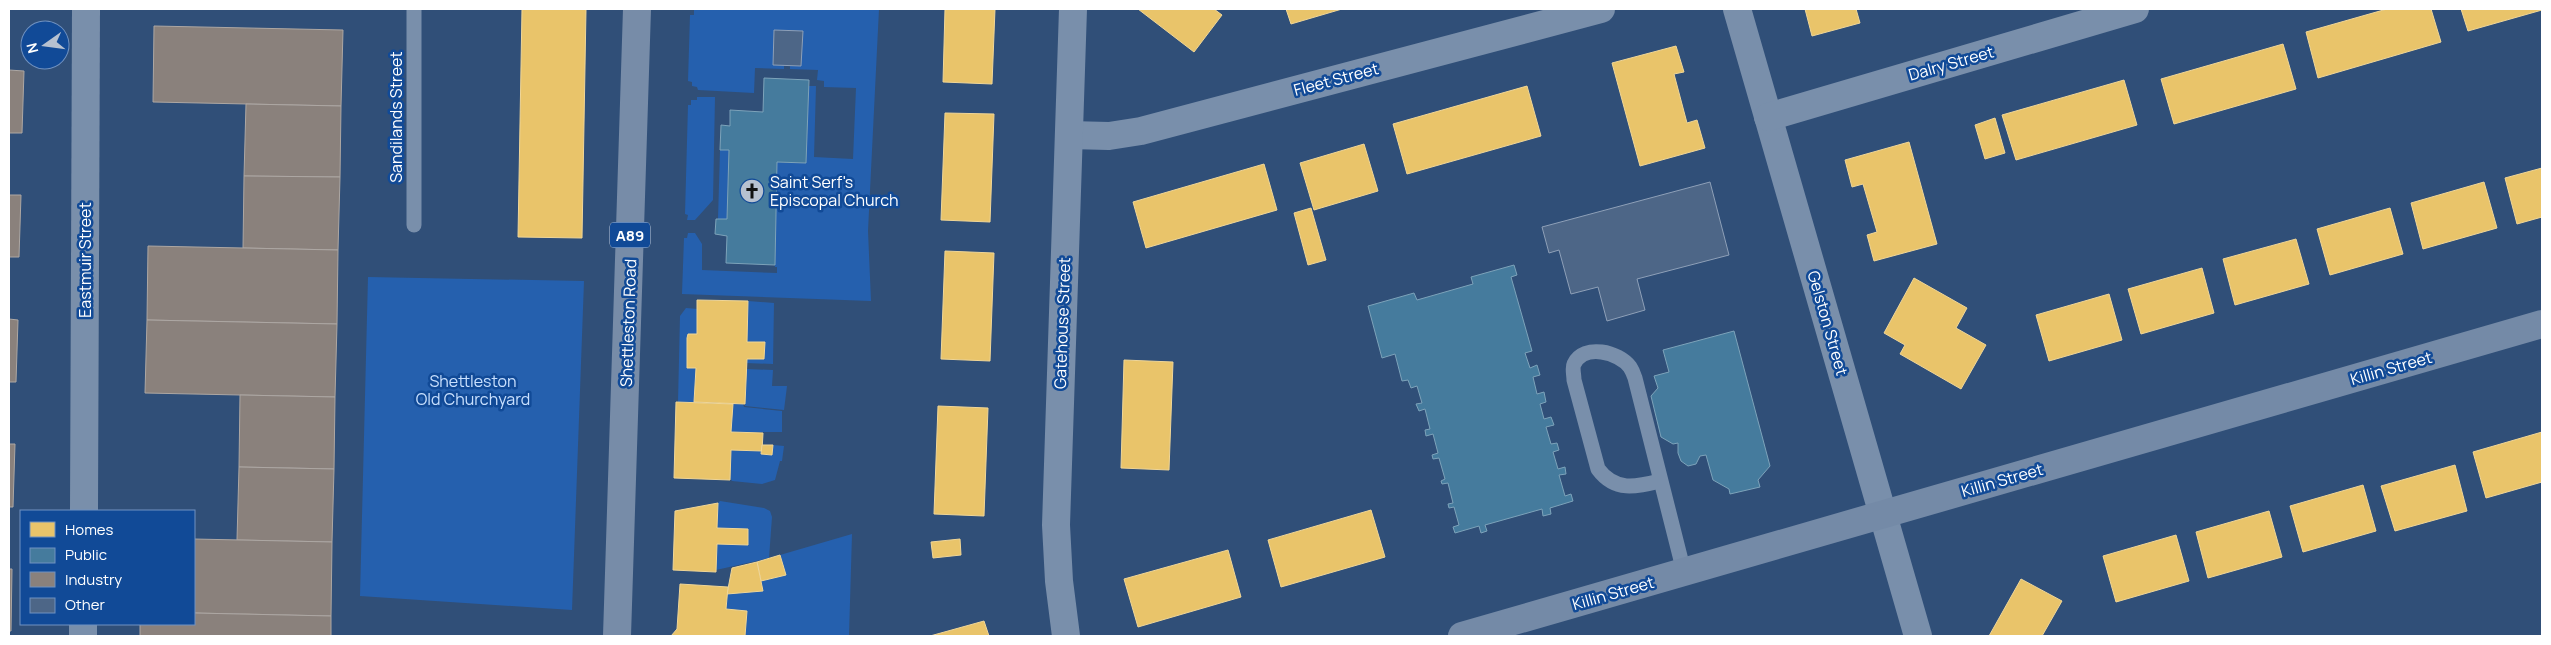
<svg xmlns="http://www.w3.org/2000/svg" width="2551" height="645" font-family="Manrope,sans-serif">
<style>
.green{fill:#2560ae}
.homes{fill:#e9c46a;stroke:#f0d697}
.public{fill:#457b9d;stroke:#7da3ba}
.industry{fill:#8a817c;stroke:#ada7a3}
.building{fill:#4d6687;stroke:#8ea0b8}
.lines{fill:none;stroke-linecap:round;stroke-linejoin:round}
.service{stroke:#798fab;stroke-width:15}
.minor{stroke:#798fab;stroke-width:28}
.secondary{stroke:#748aa7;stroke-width:28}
.primary{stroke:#778ca8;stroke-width:28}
.labels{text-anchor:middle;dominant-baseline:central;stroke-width:5;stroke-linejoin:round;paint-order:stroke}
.shield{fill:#114a97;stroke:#b8c9e0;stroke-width:1}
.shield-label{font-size:15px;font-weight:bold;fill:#fff}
.street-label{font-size:16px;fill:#fff;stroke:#114a97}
.poi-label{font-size:16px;fill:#fff;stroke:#114a97;text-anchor:start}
.park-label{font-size:16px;fill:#c9e0fe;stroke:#114a97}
</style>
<rect width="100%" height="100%" fill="#304f78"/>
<g class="green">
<polygon points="689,9 879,9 868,231 871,301 682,294 684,238 687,238 688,233 695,233 702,244 702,270 777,273 777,267 775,267 777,162 806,163 809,86 816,86 814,157 853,159 856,88 824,87 824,81 817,80 818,70 790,69 790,66 801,66 774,30 773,64 784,65 784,69 755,68 754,93 698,90 697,87 692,86 692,82 688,81 690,15 694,15 694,10"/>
<polygon points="697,97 715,97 713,200 695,220 687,220 688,215 685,214 688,105 691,105 691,100 697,100"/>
<polygon points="720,150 729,150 727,219 718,219"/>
<polygon points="368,277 584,281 572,610 360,596"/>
<polygon points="748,301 774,303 773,364 746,363 747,359 764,359 765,343 747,342"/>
<polygon points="686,308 698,309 697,334 688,334 696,368 694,402 678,402 680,316"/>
<polygon points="746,369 773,370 772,386 787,386 784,410 745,406"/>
<polygon points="733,404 743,404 744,407 782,411 782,432 731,432"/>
<polygon points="773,445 784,446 782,461 780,461 775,480 762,484 732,481 730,478 731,450 761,451 762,454 772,455"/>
<polygon points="720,501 764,508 770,511 772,517 769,558 716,570 718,503"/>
<polygon points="852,534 849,636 745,636 747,611 726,609 727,594 763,591 761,581 785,575 780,555"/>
</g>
<g class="homes">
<polygon points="522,9 586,9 582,238 518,237"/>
<polygon points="945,9 995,9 992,84 943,82"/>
<polygon points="1138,9 1214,9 1222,15 1194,52"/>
<polygon points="1286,9 1342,9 1291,24"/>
<polygon points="1805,9 1856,9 1860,23 1812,36"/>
<polygon points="2387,9 2431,9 2441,42 2318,78 2306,32"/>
<polygon points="2461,9 2542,9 2542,10 2468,31"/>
<polygon points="2283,44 2296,89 2174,124 2161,79"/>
<polygon points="1676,46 1684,72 1674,74 1687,123 1697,120 1705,148 1640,166 1612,63"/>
<polygon points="2124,80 2137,125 2016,160 2002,115"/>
<polygon points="1527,86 1541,136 1407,174 1393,124"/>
<polygon points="945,113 994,114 990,222 941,220"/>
<polygon points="1995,118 2005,153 1985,159 1975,125"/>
<polygon points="1909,142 1937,244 1874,261 1867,235 1877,232 1863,184 1852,187 1845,160"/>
<polygon points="1364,144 1378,191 1314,210 1300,163"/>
<polygon points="1264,164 1277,210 1146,248 1133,202"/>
<polygon points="2542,168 2542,217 2517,224 2505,178"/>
<polygon points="2484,182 2497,228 2423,249 2411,203"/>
<polygon points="1311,208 1326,260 1308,265 1294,213"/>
<polygon points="2390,208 2403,254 2330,275 2317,229"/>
<polygon points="2296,239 2309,284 2235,305 2223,259"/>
<polygon points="945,251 994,253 990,361 941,359"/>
<polygon points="2202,268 2214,313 2141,334 2128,289"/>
<polygon points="1914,278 1967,308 1956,328 1986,345 1961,389 1900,354 1905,345 1884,333"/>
<polygon points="2109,294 2122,340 2049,361 2036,315"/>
<polygon points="697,300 748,301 747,342 765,342 764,359 747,359 745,404 694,402 696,368 687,368 687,338 688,334 697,334"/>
<polygon points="1124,360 1173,362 1169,470 1121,468"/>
<polygon points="676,402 733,404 731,432 763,433 762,451 731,450 730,480 674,478"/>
<polygon points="938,406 988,408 984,516 934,514"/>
<polygon points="2542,432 2542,482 2486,498 2473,452"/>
<polygon points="762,445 773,445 772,455 761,454"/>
<polygon points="2455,465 2467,511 2395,531 2381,486"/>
<polygon points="2363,485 2376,531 2303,552 2290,506"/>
<polygon points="718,503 717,528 748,529 748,545 717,544 716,572 673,570 675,511"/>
<polygon points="1371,510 1385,557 1281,587 1268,540"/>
<polygon points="2269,511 2282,557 2208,578 2196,532"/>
<polygon points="2176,535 2189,581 2116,602 2103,556"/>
<polygon points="960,539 961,555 933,558 931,542"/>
<polygon points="1228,550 1241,597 1138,627 1124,579"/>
<polygon points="780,555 786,575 761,581 757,562"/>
<polygon points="757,562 763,591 727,594 732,568"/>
<polygon points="2021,579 2062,601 2042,636 1989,636"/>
<polygon points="680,584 728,587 726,609 747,611 745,636 671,636 677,629"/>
<polygon points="984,621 989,636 930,636"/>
</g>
<g class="public">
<polygon points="764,78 809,80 806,163 777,162 775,265 726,263 727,236 715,234 716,219 727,219 729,150 720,150 721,125 730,126 730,110 763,112"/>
<polygon points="1514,265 1517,275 1511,277 1532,351 1525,353 1530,368 1537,365 1540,375 1533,377 1537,394 1544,392 1546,402 1540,404 1544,419 1551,417 1554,425 1546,427 1551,444 1557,443 1559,450 1553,452 1558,469 1565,467 1566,474 1559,475 1565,496 1571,494 1573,501 1550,508 1551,514 1543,516 1542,509 1485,525 1487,531 1481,533 1479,526 1455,533 1453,527 1459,525 1454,507 1449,508 1448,504 1453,503 1448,483 1442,484 1441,481 1445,479 1439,458 1433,459 1432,455 1438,453 1433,434 1426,436 1425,430 1430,429 1425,409 1419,411 1416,404 1422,403 1417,386 1411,388 1408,380 1402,381 1395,354 1382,358 1368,306 1414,293 1417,300 1473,284 1471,277"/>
<polygon points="1734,331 1770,466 1758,480 1760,487 1730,494 1729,489 1713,480 1706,455 1700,456 1696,464 1688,466 1681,461 1678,453 1678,443 1673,444 1661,437 1651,396 1658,388 1654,376 1669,372 1663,350"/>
</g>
<g class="industry">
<polygon points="154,26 343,30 341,106 153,102"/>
<polygon points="9,70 24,71 22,133 9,133"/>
<polygon points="246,104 341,106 340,177 244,176"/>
<polygon points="244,176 340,177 338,250 243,248"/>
<polygon points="9,195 21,195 19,257 9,257"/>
<polygon points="148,246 338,250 337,324 147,320"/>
<polygon points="9,319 18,320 16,382 9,382"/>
<polygon points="147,320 337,324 335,397 145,393"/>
<polygon points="240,395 335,397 334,469 239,467"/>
<polygon points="9,444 15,444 13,507 9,507"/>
<polygon points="239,467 334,469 332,542 237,540"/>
<polygon points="194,539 332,542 331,616 194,613"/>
<polygon points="9,569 12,569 11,631 9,631"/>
<polygon points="194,613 331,616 331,636 140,636 140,624 194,624"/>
</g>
<g class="building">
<polygon points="774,30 803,31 801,66 773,65"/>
<polygon points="1710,182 1729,255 1637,279 1645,310 1607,321 1598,287 1571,294 1559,250 1549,253 1542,227"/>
</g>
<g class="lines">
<g class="service">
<polyline points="414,9 414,225"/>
<path d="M1660,481c-24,6 -45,11 -62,-12l-24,-89c0,-5 -2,-12 0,-16 10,-21 45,-12 56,3 2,3 4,8 5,11l49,194"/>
</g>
<g class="minor">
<polyline points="1737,9 1918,636"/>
<polyline points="1768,117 2135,9"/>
<polyline points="1069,135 1109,136 1141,131 1601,9"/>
<polyline points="84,511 86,9"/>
<polyline points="83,636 83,624"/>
<polyline points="1066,636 1059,581 1056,525 1073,9"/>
</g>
<polyline class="secondary" points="1462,636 2542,324"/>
<polyline class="primary" points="617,636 637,9"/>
</g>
<defs>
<g id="church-disc" transform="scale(1.25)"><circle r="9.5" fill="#b7c1d0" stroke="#114a97"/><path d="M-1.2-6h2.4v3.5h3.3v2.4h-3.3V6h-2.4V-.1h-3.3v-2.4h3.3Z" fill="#111"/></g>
</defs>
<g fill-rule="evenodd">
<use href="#church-disc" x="752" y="191"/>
</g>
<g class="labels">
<rect class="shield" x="610" y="222.5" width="40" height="25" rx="4"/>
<g class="shield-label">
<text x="630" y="235">A89</text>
</g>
<g class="street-label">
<text transform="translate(1951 63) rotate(-16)">Dalry Street</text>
<text transform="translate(1336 79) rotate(-15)">Fleet Street</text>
<text transform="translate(396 117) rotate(-90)">Sandilands Street</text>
<text transform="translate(85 260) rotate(-90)">Eastmuir Street</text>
<text transform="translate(628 323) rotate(-88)">Shettleston Road</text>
<text transform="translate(1062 323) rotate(-88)">Gatehouse Street</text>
<text transform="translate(1828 323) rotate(74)">Gelston Street</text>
<text transform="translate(2391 368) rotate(-16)">Killin Street</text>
<text transform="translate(2002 480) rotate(-16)">Killin Street</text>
<text transform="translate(1613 593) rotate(-16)">Killin Street</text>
</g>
<g class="poi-label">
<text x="770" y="182">Saint Serf's<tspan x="770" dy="18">Episcopal Church</tspan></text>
</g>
<g class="park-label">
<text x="473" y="381">Shettleston<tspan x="473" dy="18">Old Churchyard</tspan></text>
</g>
</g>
<rect width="2551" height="645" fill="none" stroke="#ffffff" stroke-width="20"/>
<rect x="20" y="510" width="175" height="115" fill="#114a97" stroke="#7092c1"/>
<rect x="30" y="522" width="25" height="15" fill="#e9c46a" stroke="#7092c1"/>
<text x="65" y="535" font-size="15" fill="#ffffff">Homes</text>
<rect x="30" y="548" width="25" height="15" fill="#457b9d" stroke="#7092c1"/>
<text x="65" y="560" font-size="15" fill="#ffffff">Public</text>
<rect x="30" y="572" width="25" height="15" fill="#8a817c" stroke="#7092c1"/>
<text x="65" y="585" font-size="15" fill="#ffffff">Industry</text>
<rect x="30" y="598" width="25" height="15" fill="#4d6687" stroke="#7092c1"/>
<text x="65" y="610" font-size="15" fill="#ffffff">Other</text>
<g transform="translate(45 45) rotate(256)"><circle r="24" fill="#114a97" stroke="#7092c1"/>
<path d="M0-4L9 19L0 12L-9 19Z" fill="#b7c1d0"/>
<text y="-8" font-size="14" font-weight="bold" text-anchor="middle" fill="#ffffff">N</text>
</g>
</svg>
